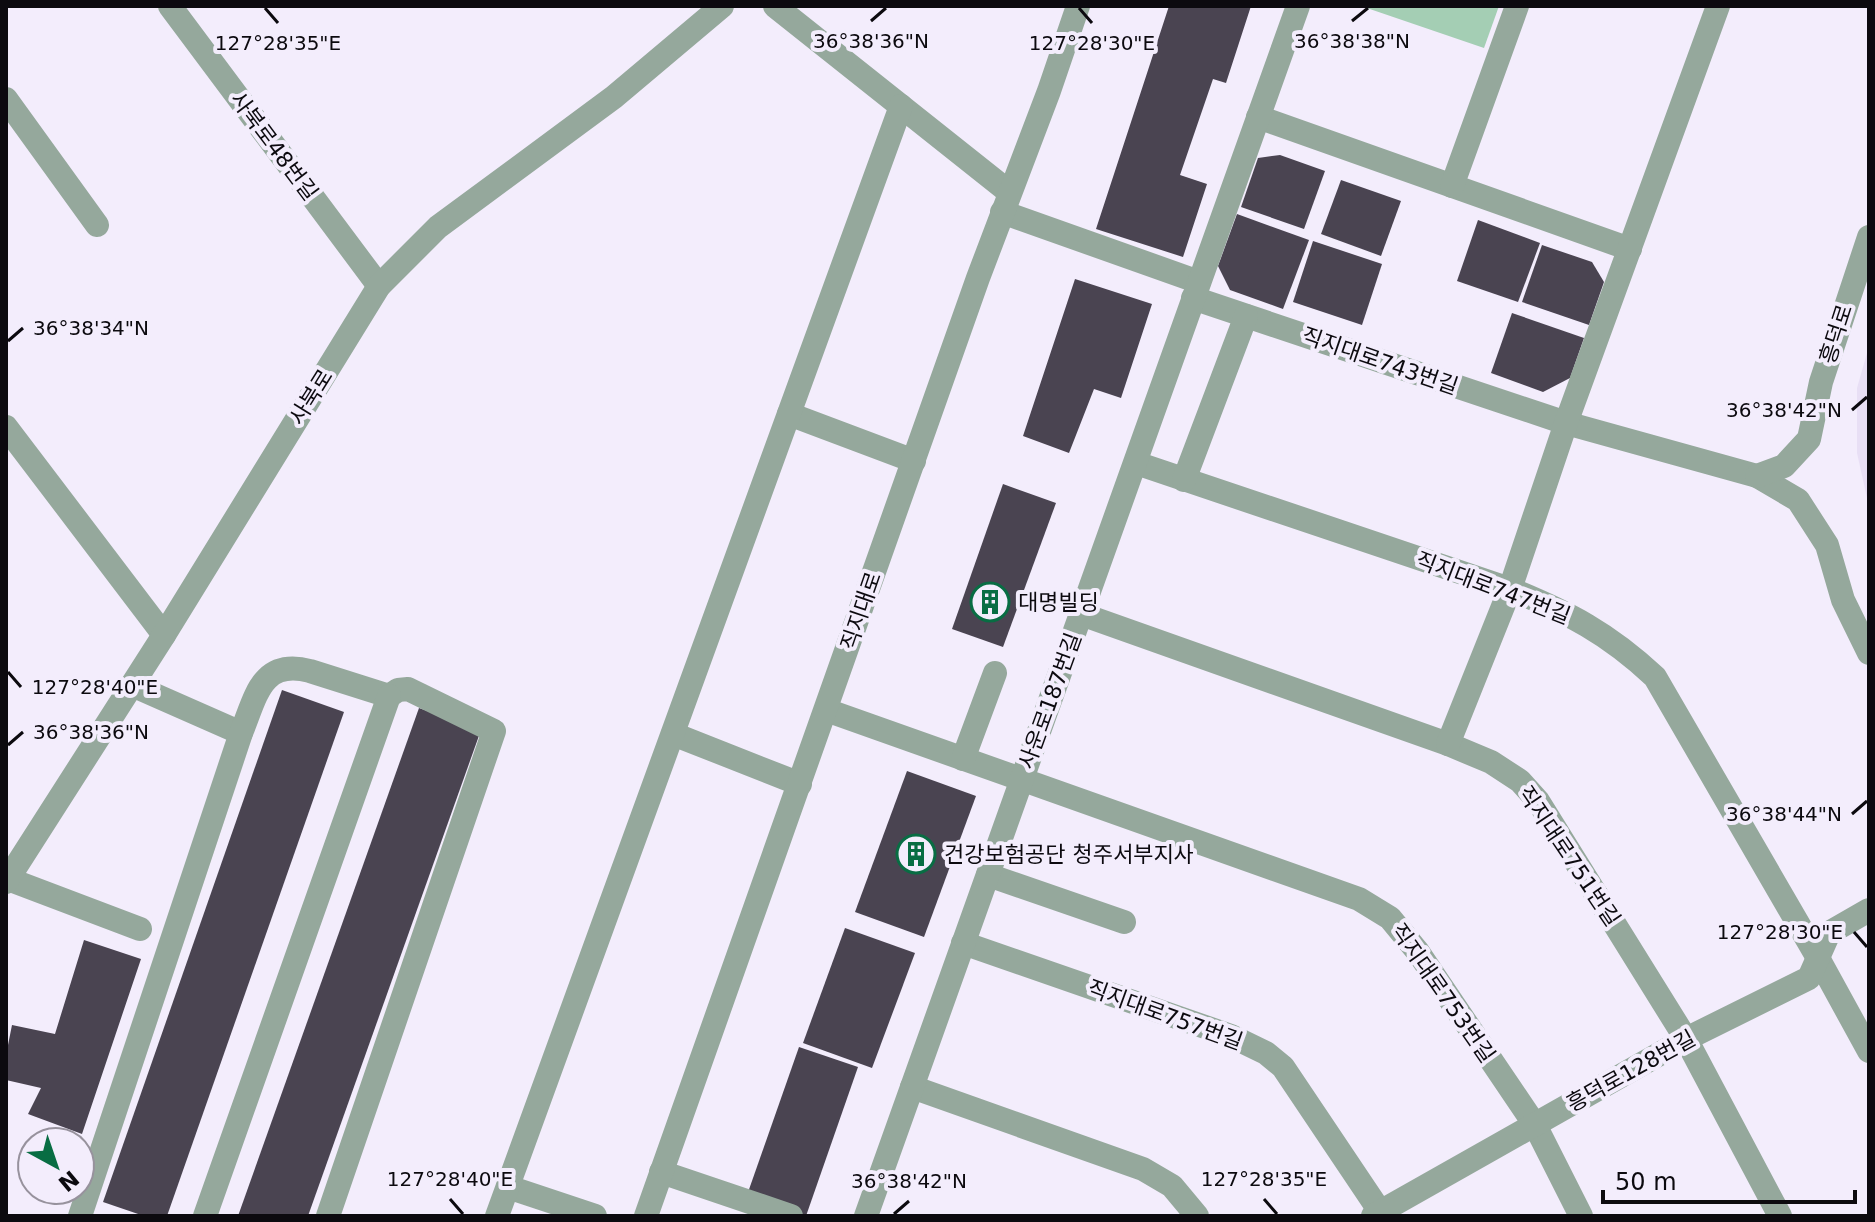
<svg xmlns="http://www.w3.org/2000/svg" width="1875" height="1222" font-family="'DejaVu Sans','Noto Sans KR',sans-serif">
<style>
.built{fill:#e8dff5}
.green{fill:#a4ceb4}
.building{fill:#4a4451}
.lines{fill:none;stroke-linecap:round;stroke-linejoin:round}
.minor{stroke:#95a89c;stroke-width:24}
.ticks{fill:none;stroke:#0c0a0f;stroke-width:3}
.labels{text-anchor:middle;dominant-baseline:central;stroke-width:8;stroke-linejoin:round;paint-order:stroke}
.street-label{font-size:22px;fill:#0c0a0f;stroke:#f3edfc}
.poi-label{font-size:22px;fill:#0c0a0f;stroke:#f3edfc;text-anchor:start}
.ticks-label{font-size:20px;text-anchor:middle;fill:#0c0a0f;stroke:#f3edfc;stroke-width:8;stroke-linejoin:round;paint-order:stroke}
</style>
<rect width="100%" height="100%" fill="#f3edfc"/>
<polygon class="built" points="1869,346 1869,507 1857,453 1857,388"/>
<polygon class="green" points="1361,6 1499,6 1484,48"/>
<g class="building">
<polygon points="1169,6 1251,6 1226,83 1213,79 1180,175 1207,184 1183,257 1096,229"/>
<polygon points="1280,155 1325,171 1304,229 1241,207 1258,158"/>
<polygon points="1341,180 1401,201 1381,256 1321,234"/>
<polygon points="1237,214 1309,240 1283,309 1230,290 1218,266"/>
<polygon points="1478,220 1540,243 1518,302 1457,281"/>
<polygon points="1313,241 1382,264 1362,325 1293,302"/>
<polygon points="1542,245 1592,262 1604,282 1589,325 1522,302"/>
<polygon points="1075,279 1152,304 1121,398 1094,389 1069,453 1023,436"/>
<polygon points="1512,313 1584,338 1570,378 1543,392 1491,373"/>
<polygon points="1003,484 1056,503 1003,647 952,629"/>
<polygon points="282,690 344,712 167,1216 144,1216 103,1202"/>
<polygon points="419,708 481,730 308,1216 238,1216"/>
<polygon points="907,771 976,796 924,937 855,912"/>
<polygon points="845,928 915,953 872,1068 803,1043"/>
<polygon points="84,940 141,959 82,1134 28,1114 41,1088 6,1080 6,1055 12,1025 55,1034"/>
<polygon points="799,1047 858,1067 806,1216 799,1216 746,1198"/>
</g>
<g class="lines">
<g class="minor">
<polyline points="170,6 379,286"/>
<polyline points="775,6 1009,192"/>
<polyline points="6,99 97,225"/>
<polyline points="1258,117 1630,249"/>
<polyline points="1452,186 1517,6"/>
<polyline points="1002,212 1199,282"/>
<polyline points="1193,298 1566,423 1757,476 1798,500 1827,545 1843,600 1869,653"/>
<polyline points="789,414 914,461"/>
<polyline points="6,427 164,635"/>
<path d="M1136,463l374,126c59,24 98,44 145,88l163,281 51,93"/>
<polyline points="1757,476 1784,466 1809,439 1821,382 1869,237"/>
<polyline points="1184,480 1246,316"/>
<polyline points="1081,614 1448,744 1491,762 1520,781 1538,801 1686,1039 1780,1216"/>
<polyline points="132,685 241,733"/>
<polyline points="826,710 1359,899 1390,918 1418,952 1535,1125 1581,1216"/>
<polyline points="673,734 800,784"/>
<polyline points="1448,744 1510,589 1566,423 1718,6"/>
<polyline points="963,759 995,673"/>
<polyline points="988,875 1124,922"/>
<polyline points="8,879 140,929"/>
<polyline points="6,882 164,635 379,286 438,227 614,97 722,6"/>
<polyline points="963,943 1231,1036 1266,1053 1283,1067 1383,1216"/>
<polyline points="912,1087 1143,1169 1172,1186 1197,1216"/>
<polyline points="661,1172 791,1216"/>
<polyline points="508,1187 595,1216"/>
<path d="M80,1216l161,-483c15,-36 20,-75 69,-62l79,25 9,-6 10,-1 86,42 -166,485"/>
<polyline points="205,1216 389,696"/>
<polyline points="497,1216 901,106"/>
<polyline points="646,1216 978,278 1049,91 1078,6"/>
<polyline points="866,1216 1298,6"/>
<polyline points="1373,1216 1686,1039 1809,978 1829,933 1869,910"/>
</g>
</g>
<path class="ticks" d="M265,8l13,15M1079,8l13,15M871,21l15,-13M1352,21l16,-13M8,341l15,-13M1852,410l15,-13M8,672l13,15M8,745l15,-13M1852,814l15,-13M1854,932l13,15M450,1199l13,15M1264,1199l13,15M894,1214l15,-13"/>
<defs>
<g id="building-ring" transform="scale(2)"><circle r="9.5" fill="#f3edfc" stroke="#086d43" stroke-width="1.5"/><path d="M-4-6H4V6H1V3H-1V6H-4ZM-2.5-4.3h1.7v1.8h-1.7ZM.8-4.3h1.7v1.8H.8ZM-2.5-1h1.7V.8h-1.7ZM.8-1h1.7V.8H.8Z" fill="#086d43"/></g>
</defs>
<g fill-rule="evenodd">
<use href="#building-ring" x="990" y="602"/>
<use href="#building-ring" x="916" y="854"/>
</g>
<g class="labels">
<g class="street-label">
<text transform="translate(274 146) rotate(53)">사북로48번길</text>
<text transform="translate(1836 334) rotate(-72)">흥덕로</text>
<text transform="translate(1380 361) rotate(19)">직지대로743번길</text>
<text transform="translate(311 397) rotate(-58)">사북로</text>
<text transform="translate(1493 588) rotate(21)">직지대로747번길</text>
<text transform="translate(861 611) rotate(-71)">직지대로</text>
<text transform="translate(1050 701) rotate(-70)">사운로187번길</text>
<text transform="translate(1569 856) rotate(56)">직지대로751번길</text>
<text transform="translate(1443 993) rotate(55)">직지대로753번길</text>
<text transform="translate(1165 1015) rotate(20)">직지대로757번길</text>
<text transform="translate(1631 1071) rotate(-29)">흥덕로128번길</text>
</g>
<g class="poi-label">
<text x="1018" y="602">대명빌딩</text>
<text x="944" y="854">건강보험공단 청주서부지사</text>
</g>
</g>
<g class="ticks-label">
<text x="1352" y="48">36°38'38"N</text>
<text x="871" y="48">36°38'36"N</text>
<text x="278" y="50">127°28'35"E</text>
<text x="1092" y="50">127°28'30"E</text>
<text x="91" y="335">36°38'34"N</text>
<text x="1784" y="417">36°38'42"N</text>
<text x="95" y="694">127°28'40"E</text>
<text x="91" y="739">36°38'36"N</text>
<text x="1784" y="821">36°38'44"N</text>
<text x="1780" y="939">127°28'30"E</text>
<text x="450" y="1186">127°28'40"E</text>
<text x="1264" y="1186">127°28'35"E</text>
<text x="909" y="1188">36°38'42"N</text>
</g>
<rect width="1875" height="1222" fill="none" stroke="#0c0a0f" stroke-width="16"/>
<g transform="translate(56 1166) rotate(140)"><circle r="38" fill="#f3edfc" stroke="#97929d" stroke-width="2"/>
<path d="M0-6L14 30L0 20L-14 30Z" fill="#086d43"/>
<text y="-12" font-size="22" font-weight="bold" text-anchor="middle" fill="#0c0a0f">N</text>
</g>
<path d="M1603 1190v12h252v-12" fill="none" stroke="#0c0a0f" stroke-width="4"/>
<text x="1615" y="1190" font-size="24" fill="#0c0a0f" stroke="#f3edfc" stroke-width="6" paint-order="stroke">50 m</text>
</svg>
